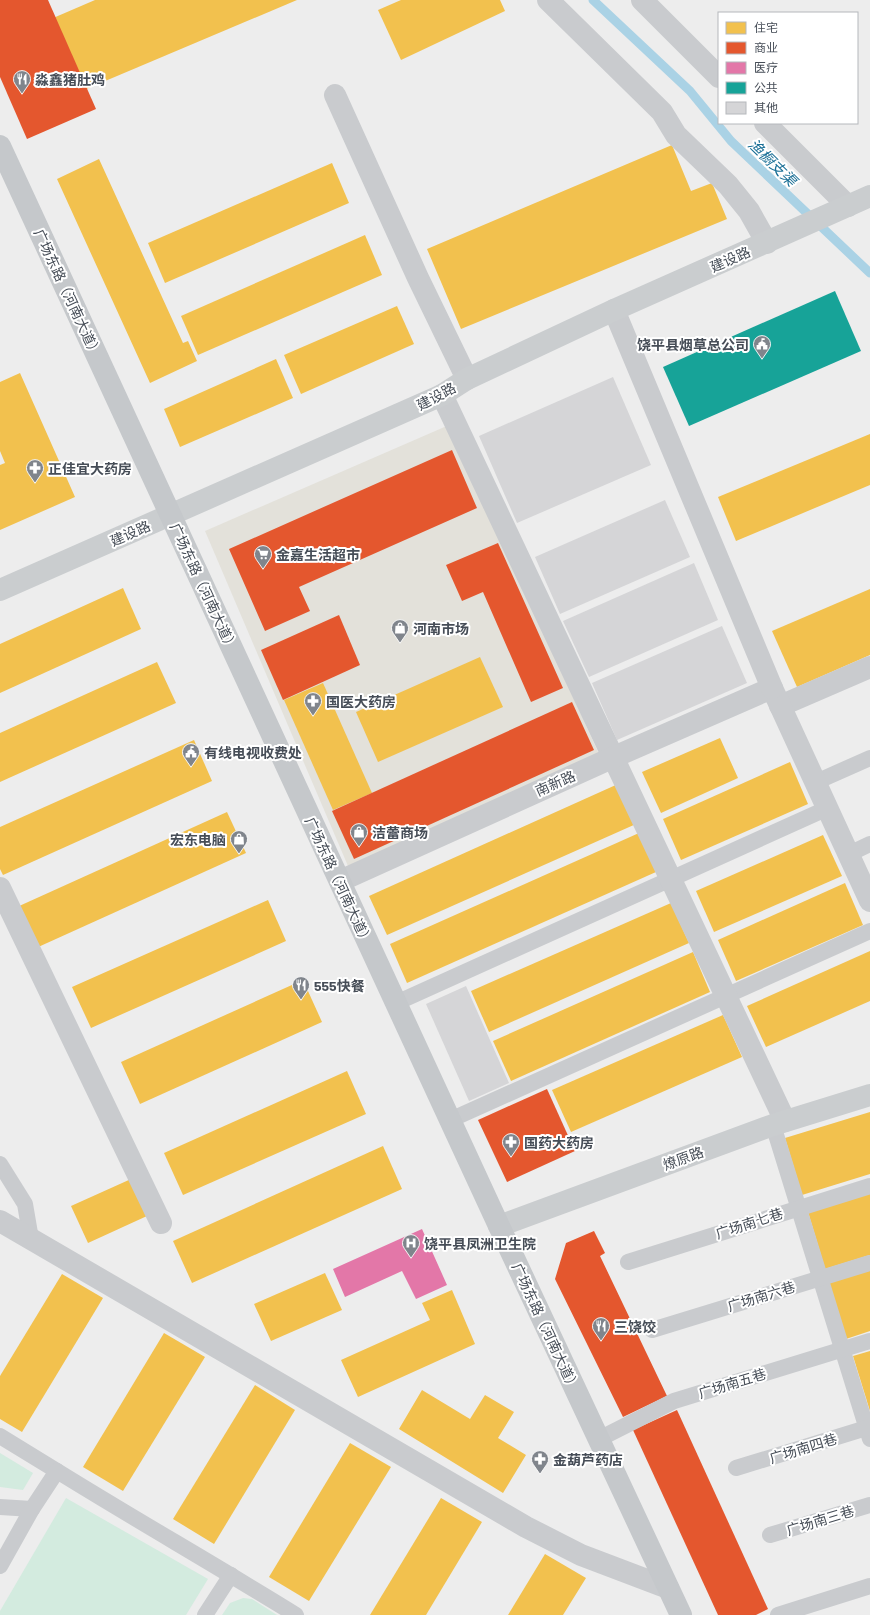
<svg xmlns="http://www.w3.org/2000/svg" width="870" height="1615" font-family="Barlow,'Noto Sans SC',sans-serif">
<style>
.commercial{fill:#e3e1da}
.green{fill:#d3ebdf}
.homes{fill:#f2c14e}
.shops{fill:#e4572e}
.health{fill:#e377a8}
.public{fill:#17a398}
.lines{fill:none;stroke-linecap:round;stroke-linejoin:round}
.stream{stroke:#aad2e5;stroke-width:9}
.building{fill:#d5d5d7}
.service{stroke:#c9cbce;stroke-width:16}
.minor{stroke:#c9cbce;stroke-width:22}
.tertiary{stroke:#c9cbce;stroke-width:22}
.secondary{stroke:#cacdcf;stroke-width:22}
.primary{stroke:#c5c8cb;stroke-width:22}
.labels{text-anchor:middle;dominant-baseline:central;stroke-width:4;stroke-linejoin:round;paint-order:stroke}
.poi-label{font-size:14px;font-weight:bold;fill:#464d57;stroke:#fff;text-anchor:start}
.street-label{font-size:14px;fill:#464d57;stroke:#fff}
.water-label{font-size:15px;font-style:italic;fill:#1a6f96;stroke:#fff}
</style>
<rect width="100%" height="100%" fill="#ededed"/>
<polygon class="commercial" points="449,425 599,754 348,866 205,531"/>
<g class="green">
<polygon points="0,1453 33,1473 23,1490 0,1487"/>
<polygon points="66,1498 208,1579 186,1615 0,1615 0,1611"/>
<polygon points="243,1598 252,1599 277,1615 222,1615 230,1603"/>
</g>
<g class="homes">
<polygon points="95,0 297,0 39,109 9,37"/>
<polygon points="401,0 500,0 505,11 401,60 378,10"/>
<polygon points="672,145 691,191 712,183 727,219 461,329 427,249"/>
<polygon points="99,159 183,343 188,341 197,361 150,383 57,179"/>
<polygon points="332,163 349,203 165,283 148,243"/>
<polygon points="365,235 382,275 198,355 181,316"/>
<polygon points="397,306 414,344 301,394 284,355"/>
<polygon points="276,359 293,398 180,447 164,409"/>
<polygon points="20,373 75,497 0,530 0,465 5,463 0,451 0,382"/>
<polygon points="870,434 870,485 736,541 718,497"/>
<polygon points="123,588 141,629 0,693 0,644"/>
<polygon points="870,589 870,655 797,687 772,631"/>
<polygon points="480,657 503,707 378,762 356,712"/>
<polygon points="157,662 176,703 0,782 0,733"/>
<polygon points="323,683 372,793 333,810 284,700"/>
<polygon points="720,738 738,778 661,813 642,772"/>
<polygon points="194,740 212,781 3,875 0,869 0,827"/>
<polygon points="790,762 808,804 681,860 663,819"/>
<polygon points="618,784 636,824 387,935 369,896"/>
<polygon points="227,812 246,853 36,948 17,907"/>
<polygon points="639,833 656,872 407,983 390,944"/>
<polygon points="823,835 842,876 714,932 696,891"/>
<polygon points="845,883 863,925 736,981 718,940"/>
<polygon points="268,900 286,941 91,1028 72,987"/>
<polygon points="671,903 689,943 489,1032 471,991"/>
<polygon points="870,951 870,1001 766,1047 747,1006"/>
<polygon points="693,952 710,992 511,1081 493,1041"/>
<polygon points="303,980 322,1022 140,1104 121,1062"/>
<polygon points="723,1015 742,1057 571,1132 552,1090"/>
<polygon points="347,1071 366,1114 183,1195 164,1153"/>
<polygon points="870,1112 870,1174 802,1195 785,1138"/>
<polygon points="383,1146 402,1189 192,1283 173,1241"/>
<polygon points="131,1179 147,1216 88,1243 71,1206"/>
<polygon points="870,1193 870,1255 825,1269 808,1212"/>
<polygon points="870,1270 870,1331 846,1339 829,1283"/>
<polygon points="325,1273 342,1310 271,1341 254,1304"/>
<polygon points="62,1274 103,1298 22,1432 0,1419 0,1376"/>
<polygon points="452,1290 475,1344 358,1397 341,1360 430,1320 422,1303"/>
<polygon points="164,1333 205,1357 123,1491 83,1467"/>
<polygon points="870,1351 870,1411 853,1356"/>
<polygon points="255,1385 295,1410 214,1544 173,1519"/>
<polygon points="422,1390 470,1419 485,1395 514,1412 498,1438 526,1455 503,1493 399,1429"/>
<polygon points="350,1443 391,1467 309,1601 269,1577"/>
<polygon points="441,1498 482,1522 426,1615 370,1615"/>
<polygon points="545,1554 586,1578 563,1615 508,1615"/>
</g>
<g class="shops">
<polygon points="0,0 48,0 96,109 27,139 0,77"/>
<polygon points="452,450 477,508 299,587 310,611 265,631 229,549"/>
<polygon points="498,543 563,688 531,702 483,592 462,601 446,565"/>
<polygon points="339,615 360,665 283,700 261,650"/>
<polygon points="572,702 594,750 354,859 332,811"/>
<polygon points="547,1089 575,1151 507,1182 478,1120"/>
<polygon points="594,1231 605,1253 600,1256 667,1396 623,1417 555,1279 566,1243"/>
<polygon points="677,1410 768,1609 756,1615 718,1615 633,1430"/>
</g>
<polygon class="health" points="422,1229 447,1285 416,1299 402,1271 345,1297 333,1269"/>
<polygon class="public" points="835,291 861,351 689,426 663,367"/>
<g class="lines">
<polyline class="stream" points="593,0 690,91 731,141 870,273"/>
</g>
<g class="building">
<polygon points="613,377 651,465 517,523 479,436"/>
<polygon points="665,500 690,557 560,614 535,557"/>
<polygon points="694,563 718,620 589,677 563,621"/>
<polygon points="722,626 747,683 617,740 592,683"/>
<polygon points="466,986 509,1083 469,1101 426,1004"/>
</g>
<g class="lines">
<g class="service">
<polyline points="816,782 870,758"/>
<polyline points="849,854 870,844"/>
<polyline points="396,1003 828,808"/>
<polyline points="450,1120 870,931"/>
<polyline points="773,1125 870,1439"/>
<polyline points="0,1164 25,1204 31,1239"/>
<polyline points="628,1262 870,1186"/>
<polyline points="652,1330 870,1263"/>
<polyline points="0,1436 57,1471"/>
<polyline points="599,1439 674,1401 870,1341"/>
<polyline points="736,1468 870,1427"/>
<polyline points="0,1507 32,1509"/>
<polyline points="770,1535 870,1505"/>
<path d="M0,1566l32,-57 25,-38c79,49 160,95 239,144"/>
<polyline points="205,1615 231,1575"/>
<polyline points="778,1615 870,1586"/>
</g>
<g class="minor">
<polyline points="548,0 662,112 676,135 728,185 749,211 767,243"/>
<polyline points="335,95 418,278 467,379"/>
<polyline points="442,395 785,1121"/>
<polyline points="780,706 870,667"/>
<polyline points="340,881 614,757 772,688 870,901"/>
<polyline points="0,888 161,1223"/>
<polyline points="0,1221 526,1527 581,1555 668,1588"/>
</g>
<g class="tertiary">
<polyline points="642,0 719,77"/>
<polyline points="765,123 848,206"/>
<polyline points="614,310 772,688"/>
</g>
<g class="secondary">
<polyline points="0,590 442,395 467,379 614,310 870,196"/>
<polyline points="499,1226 773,1125 870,1095"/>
</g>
<polyline class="primary" points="0,146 499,1226 681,1615"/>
</g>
<defs>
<g id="restaurant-pin" transform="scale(0.9)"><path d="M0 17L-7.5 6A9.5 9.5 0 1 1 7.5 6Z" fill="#80858c" stroke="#fff"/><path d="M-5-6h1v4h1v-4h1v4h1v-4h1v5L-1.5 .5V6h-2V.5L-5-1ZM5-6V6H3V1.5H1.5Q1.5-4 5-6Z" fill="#fff"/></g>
<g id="civic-pin" transform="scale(0.9)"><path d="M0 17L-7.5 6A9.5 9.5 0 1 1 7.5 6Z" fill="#80858c" stroke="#fff"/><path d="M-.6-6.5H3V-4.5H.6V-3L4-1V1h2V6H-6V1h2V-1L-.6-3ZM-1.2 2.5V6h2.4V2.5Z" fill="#fff"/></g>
<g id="pharmacy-pin" transform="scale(0.9)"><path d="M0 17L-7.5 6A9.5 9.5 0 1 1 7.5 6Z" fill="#80858c" stroke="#fff"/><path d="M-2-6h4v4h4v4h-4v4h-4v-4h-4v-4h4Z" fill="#fff"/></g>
<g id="supermarket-pin" transform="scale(0.9)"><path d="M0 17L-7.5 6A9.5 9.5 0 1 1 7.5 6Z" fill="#80858c" stroke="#fff"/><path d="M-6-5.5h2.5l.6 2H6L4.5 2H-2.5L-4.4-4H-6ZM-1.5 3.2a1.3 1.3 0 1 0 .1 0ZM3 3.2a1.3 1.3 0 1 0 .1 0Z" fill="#fff"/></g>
<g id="shop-pin" transform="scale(0.9)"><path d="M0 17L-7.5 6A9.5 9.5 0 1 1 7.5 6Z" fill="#80858c" stroke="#fff"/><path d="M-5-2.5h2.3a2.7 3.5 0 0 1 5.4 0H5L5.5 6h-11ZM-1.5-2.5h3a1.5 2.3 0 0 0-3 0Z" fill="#fff"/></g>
<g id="hospital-pin" transform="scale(0.9)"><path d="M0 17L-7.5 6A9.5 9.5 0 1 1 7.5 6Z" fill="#80858c" stroke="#fff"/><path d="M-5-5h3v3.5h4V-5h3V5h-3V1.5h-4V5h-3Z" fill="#fff"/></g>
</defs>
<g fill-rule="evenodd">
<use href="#restaurant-pin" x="22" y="79"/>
<use href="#civic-pin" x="762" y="344"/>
<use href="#pharmacy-pin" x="35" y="468"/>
<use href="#supermarket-pin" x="263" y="554"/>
<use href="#shop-pin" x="400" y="628"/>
<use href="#pharmacy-pin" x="313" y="701"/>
<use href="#civic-pin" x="191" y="752"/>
<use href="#shop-pin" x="359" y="832"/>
<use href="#shop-pin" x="239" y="839"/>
<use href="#restaurant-pin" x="301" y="985"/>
<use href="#pharmacy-pin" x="511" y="1142"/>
<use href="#hospital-pin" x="411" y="1243"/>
<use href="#restaurant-pin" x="601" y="1326"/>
<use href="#pharmacy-pin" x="540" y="1459"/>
</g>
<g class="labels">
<g class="poi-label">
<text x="35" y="79">淼鑫猪肚鸡</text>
<text x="749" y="344" text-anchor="end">饶平县烟草总公司</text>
<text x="48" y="468">正佳宜大药房</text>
<text x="276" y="554">金嘉生活超市</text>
<text x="413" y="628">河南市场</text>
<text x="326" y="701">国医大药房</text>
<text x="204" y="752">有线电视收费处</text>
<text x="372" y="832">洁蕾商场</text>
<text x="226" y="839" text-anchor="end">宏东电脑</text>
<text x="314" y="985">555快餐</text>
<text x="524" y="1142">国药大药房</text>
<text x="424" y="1243">饶平县凤洲卫生院</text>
<text x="614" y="1326">三饶饺</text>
<text x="553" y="1459">金葫芦药店</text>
</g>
<g class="street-label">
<text transform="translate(730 259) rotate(-24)">建设路</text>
<text transform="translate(68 293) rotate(65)">广场东路（河南大道）</text>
<text transform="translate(436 396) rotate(-28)">建设路</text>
<text transform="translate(130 533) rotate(-24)">建设路</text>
<text transform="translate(204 587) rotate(65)">广场东路（河南大道）</text>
<text transform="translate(555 783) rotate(-24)">南新路</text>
<text transform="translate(339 881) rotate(65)">广场东路（河南大道）</text>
<text transform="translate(683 1158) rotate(-20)">燎原路</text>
<text transform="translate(749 1223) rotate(-18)">广场南七巷</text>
<text transform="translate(761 1296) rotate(-17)">广场南六巷</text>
<text transform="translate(546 1327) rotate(65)">广场东路（河南大道）</text>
<text transform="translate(732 1383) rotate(-17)">广场南五巷</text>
<text transform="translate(803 1448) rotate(-17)">广场南四巷</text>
<text transform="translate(820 1520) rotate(-17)">广场南三巷</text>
</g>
<g class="water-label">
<text transform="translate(773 162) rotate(44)">渔橱支渠</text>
</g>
</g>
<rect x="718" y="12" width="140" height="112" fill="#ffffff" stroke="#b5b8bc"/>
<rect x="726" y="22" width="20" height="12" fill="#f2c14e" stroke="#b5b8bc"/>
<text x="754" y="32" font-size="12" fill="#464d57">住宅</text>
<rect x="726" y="42" width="20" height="12" fill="#e4572e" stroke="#b5b8bc"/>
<text x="754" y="52" font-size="12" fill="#464d57">商业</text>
<rect x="726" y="62" width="20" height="12" fill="#e377a8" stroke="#b5b8bc"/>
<text x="754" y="72" font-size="12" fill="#464d57">医疗</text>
<rect x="726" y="82" width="20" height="12" fill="#17a398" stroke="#b5b8bc"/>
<text x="754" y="92" font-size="12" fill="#464d57">公共</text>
<rect x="726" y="102" width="20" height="12" fill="#d5d5d7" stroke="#b5b8bc"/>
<text x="754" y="112" font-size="12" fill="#464d57">其他</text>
</svg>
